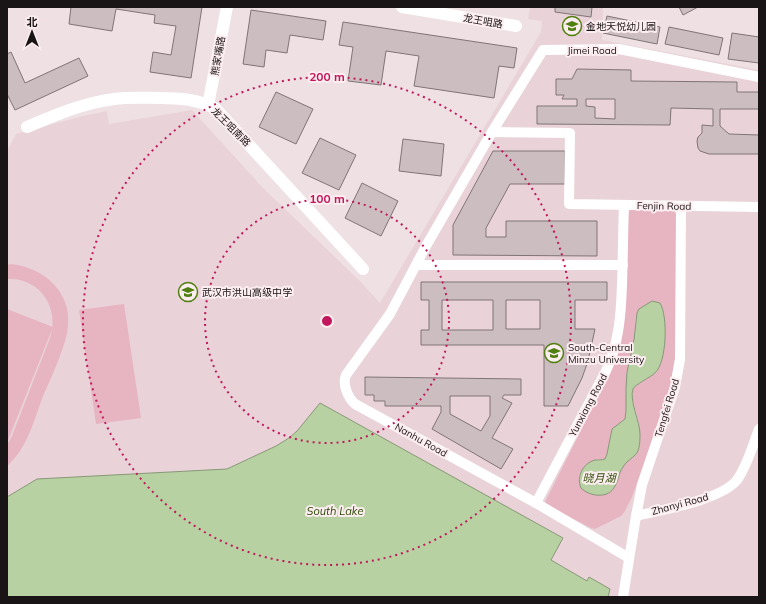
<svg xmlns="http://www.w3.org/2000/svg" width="766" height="604" font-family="Mulish,'Noto Sans SC',sans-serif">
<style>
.built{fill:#e9d3d8}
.green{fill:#e7b4c1;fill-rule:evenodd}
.water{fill:#b7d1a2;stroke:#889878}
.building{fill:#cbbdc0;stroke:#817477;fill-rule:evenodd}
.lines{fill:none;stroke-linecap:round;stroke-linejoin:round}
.minor{stroke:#fff;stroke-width:10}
.tertiary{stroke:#fff;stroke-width:12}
.ring{fill:none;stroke:#c2185b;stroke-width:2;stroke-dasharray:2 4}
.labels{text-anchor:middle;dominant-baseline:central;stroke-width:4;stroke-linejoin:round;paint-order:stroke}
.street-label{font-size:10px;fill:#191415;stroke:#fcedf0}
.poi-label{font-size:10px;fill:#191415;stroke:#fcedf0;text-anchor:start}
.water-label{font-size:11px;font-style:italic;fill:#2c4b04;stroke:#fcedf0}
.centre{fill:#c2185b;stroke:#fcedf0;stroke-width:2}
.ring-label{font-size:12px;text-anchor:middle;font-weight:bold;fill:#c2185b;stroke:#fcedf0;stroke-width:4;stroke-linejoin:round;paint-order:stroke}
</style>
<rect width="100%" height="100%" fill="#eee0e3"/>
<polygon class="built" points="530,7 603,7 602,40 759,70 759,597 608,597 609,589 589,577 587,581 550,560 563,537 297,431 289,438 276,446 227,469 37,479 7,497 7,151 16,134 83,116 107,111 109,124 192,110 263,188 360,281 380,303 541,32 542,21 528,19"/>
<g class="green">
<path d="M630,210l44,1 3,5 -1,136 -6,37 -38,108 -7,14 -4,5 -26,13 -4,-1 -44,-23 -2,-3 67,-133 7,-18 5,-28 3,-108zM663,310l2,23 -9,40c-4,3 -22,13 -23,16 -3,9 5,27 6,36 0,10 -1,19 -2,29l-12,9 -6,9 -2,9 -10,13 -11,1 -16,-9 -1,-11 2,-4 14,-11 10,-1 2,-5 5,-25 13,-10 1,-9v-21l1,-17 7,-32 2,-24z"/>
<path d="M11,264c36,4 64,32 56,69 -4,19 -16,45 -24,63 -9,24 -16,53 -36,70v-21l5,-9 38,-98c10,-30 -10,-61 -43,-59v-14z"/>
<polygon points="124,304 141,418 96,424 79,310"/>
<polygon points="7,309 53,327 7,443"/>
</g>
<g class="water">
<path d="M652,301l8,2c8,13 7,59 -5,70 -4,4 -21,12 -22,16 -4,11 7,33 7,45 0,5 0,16 -4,20 -4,5 -10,7 -13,13 -5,7 -4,13 -8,19 -6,13 -25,11 -34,2 -5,-11 2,-25 14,-28 3,0 7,0 10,-1l2,-5 5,-25 13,-10 1,-9v-21l1,-17 7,-32 3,-27 2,-4z"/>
<polygon points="320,403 563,538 551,560 587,581 589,577 610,589 608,597 7,597 7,497 37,479 227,469 276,446 289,438 297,431"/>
</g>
<g class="building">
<polygon points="71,7 202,7 191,78 150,72 153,52 171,55 176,26 154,23 155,15 116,9 112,31 69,24"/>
<polygon points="555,7 592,7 591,17 555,12"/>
<polygon points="679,7 698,7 683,15"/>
<polygon points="251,10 326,21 323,40 290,35 287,53 266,50 264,67 243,64"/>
<polygon points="607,16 660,27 657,44 603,33"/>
<polygon points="343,22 517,48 514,68 499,66 494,98 414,86 419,56 386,51 381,85 348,81 353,47 339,45"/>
<polygon points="669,27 723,38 719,55 665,44"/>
<polygon points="732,33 759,37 759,63 728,59"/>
<polygon points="11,52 25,83 79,58 88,76 15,110 7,94 7,54"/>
<path d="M577,69l54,1v11l106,1v10h22v17h-39v17l9,8 30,1v19h-50l-9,-3 -2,-3 -1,-7 1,-4 4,-4v-8l11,1v-17l-42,-1 -1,17 -133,-1v-18h40v-7h-15l2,-4h-8v-16h16zM586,99h29v20l-20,-1v-11l-9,-1z"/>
<polygon points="276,92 313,109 296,144 259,127"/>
<polygon points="320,138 356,155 339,190 302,173"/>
<polygon points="403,139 444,144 441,176 399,171"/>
<polygon points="493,151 565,151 565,184 510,184 486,228 486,237 506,237 506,221 597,221 597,256 453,255 453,225"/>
<polygon points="362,183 398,201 381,236 345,218"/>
<path d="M421,282h186v18h-32v29h20l-7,32 -6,17 -14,28h-24v-61h-123v-15h8v-30h-8zM442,300h51v30h-51zM506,300h34v29h-34z"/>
<path d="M365,377l156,2v16h-17l-2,3 10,5 -20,35 21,11 -12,20 -69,-40 9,-17v-6h-56v-5h-11v-6h-9zM450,396h40v20l-9,15 -31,-17z"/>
</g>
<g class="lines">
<g class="minor">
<polyline points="492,132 570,133 569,204 759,207"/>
<polyline points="416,265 623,265"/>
<path d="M536,503l70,-132c13,-28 15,-56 16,-87 1,-26 1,-53 2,-79"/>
<path d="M636,516c25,-6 85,-16 101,-36 10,-14 16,-35 22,-51"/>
<path d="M629,558l-93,-55 -181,-99c-7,-6 -13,-20 -9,-29l44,-61 36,-68 66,-114 51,-82 76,-1 140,28"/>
<polyline points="623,597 636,516 642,485 675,387 680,359 681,206"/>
</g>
<g class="tertiary">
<polyline points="402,7 516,26"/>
<polyline points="208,105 227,7"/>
<path d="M27,127c28,-12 56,-24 87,-28 15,-2 30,-1 46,-1 19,0 38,1 56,11l147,160"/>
</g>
</g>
<g class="ring">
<circle cx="327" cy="321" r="122"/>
<circle cx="327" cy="321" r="244"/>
</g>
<defs>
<g id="school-ring" transform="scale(1)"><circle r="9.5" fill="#fcedf0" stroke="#4f7f0e" stroke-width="1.5"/><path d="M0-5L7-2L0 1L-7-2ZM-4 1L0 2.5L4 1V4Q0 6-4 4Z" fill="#4f7f0e"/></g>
<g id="university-ring" transform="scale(1)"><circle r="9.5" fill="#fcedf0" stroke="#4f7f0e" stroke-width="1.5"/><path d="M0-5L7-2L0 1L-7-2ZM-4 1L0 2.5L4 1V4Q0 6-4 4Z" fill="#4f7f0e"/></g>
</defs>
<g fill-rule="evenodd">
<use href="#school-ring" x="572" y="26"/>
<use href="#school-ring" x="188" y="292"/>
<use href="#university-ring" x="554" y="353"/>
</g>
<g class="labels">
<g class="street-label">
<text transform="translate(483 21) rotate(10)">龙王咀路</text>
<text x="592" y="50">Jimei Road</text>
<text transform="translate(218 56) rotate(-80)">熊家嘴路</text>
<text transform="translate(231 127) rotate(45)">龙王咀南路</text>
<text transform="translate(664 206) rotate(1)">Fenjin Road</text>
<text transform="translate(588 405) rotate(-62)">Yunxiang Road</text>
<text transform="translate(667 408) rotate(-73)">Tengfei Road</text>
<text transform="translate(421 440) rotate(29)">Nanhu Road</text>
<text transform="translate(680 504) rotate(-15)">Zhanyi Road</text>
</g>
<g class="poi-label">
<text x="586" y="26">金地天悦幼儿园</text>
<text x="202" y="292">武汉市洪山高级中学</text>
<text x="568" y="347">South-Central<tspan x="568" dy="12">Minzu University</tspan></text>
</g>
<g class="water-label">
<text x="599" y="478">晓月湖</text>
<text x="335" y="511">South Lake</text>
</g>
</g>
<circle cx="327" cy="321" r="6" class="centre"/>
<g class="ring-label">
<text x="327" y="81">200 m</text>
<text x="327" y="203">100 m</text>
</g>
<rect width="766" height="604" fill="none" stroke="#191415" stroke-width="16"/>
<g transform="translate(32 32)" stroke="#fcedf0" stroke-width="3" paint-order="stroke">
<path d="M0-3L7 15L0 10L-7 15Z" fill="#191415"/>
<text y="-6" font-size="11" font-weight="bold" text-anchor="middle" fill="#191415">北</text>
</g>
</svg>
